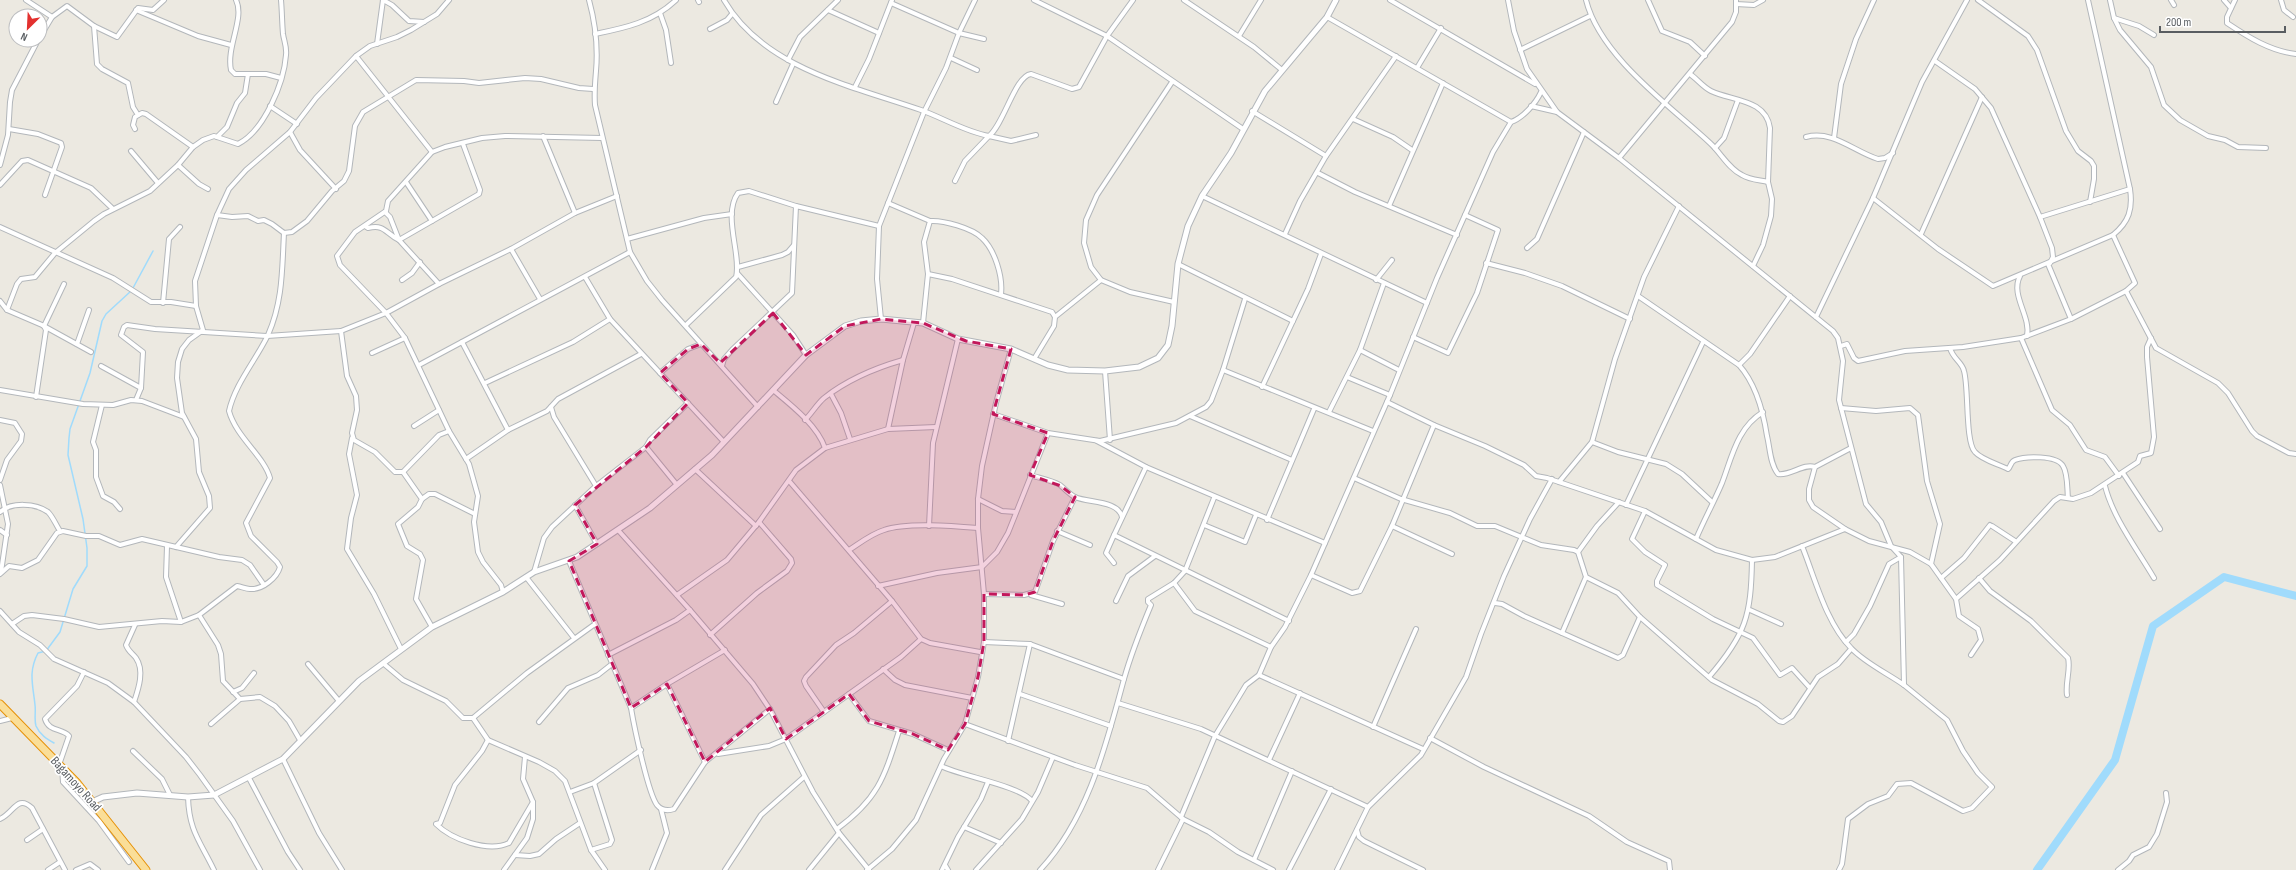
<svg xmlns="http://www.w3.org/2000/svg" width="2296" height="870" font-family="'Sofia Sans Condensed',sans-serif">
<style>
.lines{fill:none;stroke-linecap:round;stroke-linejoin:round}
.stream{stroke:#a0dbfc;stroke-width:1.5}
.river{stroke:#a0dbfc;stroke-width:8}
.minor-casing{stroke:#b3b7bb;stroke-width:6}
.tertiary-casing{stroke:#b3b7bb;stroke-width:7}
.trunk-casing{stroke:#e69107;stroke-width:9}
.minor{stroke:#fff;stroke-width:4}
.tertiary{stroke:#fff;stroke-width:5}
.trunk{stroke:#fade98;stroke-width:7}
.marked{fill:#c2185b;fill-opacity:0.2;stroke:#c2185b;stroke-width:3;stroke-dasharray:8 5;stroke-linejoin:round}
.labels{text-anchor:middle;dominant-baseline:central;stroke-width:3.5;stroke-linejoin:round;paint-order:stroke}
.street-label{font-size:13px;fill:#595d61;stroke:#fff}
</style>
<rect width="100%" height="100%" fill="#ece9e1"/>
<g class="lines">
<g class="stream">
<polyline points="133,288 153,251"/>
<path d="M54,743c-7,-4 -14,-8 -18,-17 -2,-6 0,-15 -1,-21 -2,-20 -7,-33 3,-52l8,-2 14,-19 13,-43 14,-23v-18l-4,-29 -15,-64 1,-17 1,-9 20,-56 12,-52 4,-7 25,-23"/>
</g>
<polyline class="river" points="2037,870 2115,760 2153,626 2224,577 2296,596"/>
<g class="minor-casing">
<g id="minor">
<polyline points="26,0 52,17"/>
<path d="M236,0c9,18 -10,47 -5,70l4,4h31l15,4"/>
<polyline points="383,0 392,5 409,21 424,22"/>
<path d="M589,0c6,22 9,49 7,71 -1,12 -2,22 -1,34l35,147 17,29 15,19 96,107"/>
<polyline points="698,0 699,2"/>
<path d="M724,0c39,68 128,86 197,110 22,8 45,22 68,26 15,-12 26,-60 42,-62l41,15 7,-2 28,-51 26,-36"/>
<polyline points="1034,0 1107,36 1243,129"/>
<polyline points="1184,0 1254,47 1282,70"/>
<polyline points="1390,0 1535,84"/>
<polyline points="1508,0 1514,31 1527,69 1557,112 1619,158 1833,331 1838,338 1843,361 1839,400 1866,504 1881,522 1891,546 1901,557 1904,685 1947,720 1963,751 1978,773 1992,787 1972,808 1963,811 1911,783 1897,784 1888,796 1868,804 1848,819 1842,864 1839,870"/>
<path d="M1586,0c14,56 83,105 124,143 11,10 18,25 32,32 8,5 18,5 26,7"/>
<polyline points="1648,0 1662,31 1690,42 1705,56"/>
<polyline points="1978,0 2028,36 2037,50 2066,131 2078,151 2091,161 2094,166 2094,179 2090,202"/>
<polyline points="2110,0 2114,18 2120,30 2151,67 2164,105 2180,120 2208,136 2225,140 2238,147 2266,148"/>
<polyline points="2171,0 2174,5"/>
<polyline points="2224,0 2231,8"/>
<path d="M2235,0l-8,17v6c21,14 43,28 69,31"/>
<polyline points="2281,0 2284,10 2293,17"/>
<polyline points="891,3 959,33 984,39"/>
<polyline points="1736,4 1754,5 1763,0"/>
<polyline points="136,10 198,36 231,45"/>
<polyline points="828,10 879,33"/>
<polyline points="660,13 666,30 671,63"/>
<polyline points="1327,17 1511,122"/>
<polyline points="2114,18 2139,26 2154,35"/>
<polyline points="94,26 97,64 102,69 128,83 133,107 138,115"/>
<polyline points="710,29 727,20 732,14"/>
<path d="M595,34c30,-6 58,-12 81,-34"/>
<polyline points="1239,36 1261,0"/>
<polyline points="40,37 52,17 67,6 94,26 117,37 138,8 153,10 164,0"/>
<polyline points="377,44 383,0"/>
<polyline points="1520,50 1590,16"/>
<polyline points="356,56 432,152"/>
<polyline points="951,58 977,70"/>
<polyline points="788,60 800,37 838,0"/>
<polyline points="1935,61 1975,89 1991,108 2040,217 2052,248 2053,257 2050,263"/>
<polyline points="1417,68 1441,28"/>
<path d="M1690,74c7,5 13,13 21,17 21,10 55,8 59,37l-2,54 4,17 -1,17 -8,29 -10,21"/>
<polyline points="1172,82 1097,195 1086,220 1084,243 1091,267 1101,280 1130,292 1174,302"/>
<polyline points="855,87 869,59 892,0"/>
<polyline points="776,102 793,64"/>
<polyline points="270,106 297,124"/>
<polyline points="1531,106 1557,112"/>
<polyline points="1252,111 1326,156"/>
<polyline points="1353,119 1393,137 1412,150"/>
<polyline points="9,129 38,134 61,143 62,147 45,195"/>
<polyline points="135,129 133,125 135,117 142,113 146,114 193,147"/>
<polyline points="290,132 300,150 336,189"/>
<polyline points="543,136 575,213"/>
<polyline points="217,137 227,127 237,103 245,93 248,74"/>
<path d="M1806,137c27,-7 47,14 72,22l7,-1 8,-5"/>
<polyline points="1834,138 1841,84 1856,39 1874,0"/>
<polyline points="1715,148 1724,138 1738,100"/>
<polyline points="131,151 158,183"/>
<polyline points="1619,158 1732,22 1736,12 1736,0"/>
<polyline points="0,165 8,135 10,102 12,90 38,40"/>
<polyline points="178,165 199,184 208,189"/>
<polyline points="1318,173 1355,192 1457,235"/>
<polyline points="955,181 965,161 989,136 1011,141 1036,135"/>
<polyline points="406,182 432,221"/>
<polyline points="0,185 22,161 28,160 91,188 113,209"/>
<polyline points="1202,196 1427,303"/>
<path d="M1873,198l65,51 55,37 120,-51c16,-13 20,-26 17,-46l-42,-189"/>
<polyline points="888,203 930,221 924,242 928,274 923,323"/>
<polyline points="1389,206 1443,83"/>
<polyline points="217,215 232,217 248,216 258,221 264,220 272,224 284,233 292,232 307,221 332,191 344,181 349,171 355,126 363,112 416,80 464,81 479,83 525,78 541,79 579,88 593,89"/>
<polyline points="2040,217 2130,189"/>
<path d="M930,221c13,-1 42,7 52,17 13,12 21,39 19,56"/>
<path d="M365,226l3,2c17,-4 17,5 31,12l-9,-23 -5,-5"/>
<polyline points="0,227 113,278 151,302 171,302 196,306"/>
<polyline points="1285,234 1300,201 1326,156 1396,56"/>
<polyline points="1921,234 1982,97"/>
<polyline points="627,239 704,218 732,214"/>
<polyline points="1527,248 1537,239 1584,132"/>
<polyline points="511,249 540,299"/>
<polyline points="1486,263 1525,273 1562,286 1630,319"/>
<polyline points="1178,264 1293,321"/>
<polyline points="2048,264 2071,319"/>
<polyline points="738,267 782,255 788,252 794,245"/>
<polyline points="737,273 793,335 806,355"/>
<polyline points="928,274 952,279 1052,312 1055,317 1054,326 1034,359"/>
<path d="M2020,276c-10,19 11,40 7,60"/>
<polyline points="585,277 610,319 723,441"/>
<polyline points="402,280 412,273 420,262"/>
<polyline points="1376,280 1392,260"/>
<polyline points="439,284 399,240 479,194 480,190 463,144"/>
<polyline points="2126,291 2156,348 2218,383 2228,393 2252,431 2257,436 2289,453 2296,454"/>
<path d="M1638,296l101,69c17,19 24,45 28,71 3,12 3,28 11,38 13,2 25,-11 37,-7"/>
<polyline points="0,301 7,310 42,325 91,352"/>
<polyline points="163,303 169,239 180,227"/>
<path d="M7,310l10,-26 4,-5 14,-2 20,-24 39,-32 10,-7 46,-23 28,-26 15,-18 10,-7 11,-4 24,8c26,-13 46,-61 48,-89 1,-8 -2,-14 -3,-21 -1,-11 -1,-23 -2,-34"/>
<polyline points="1055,317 1101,280"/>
<polyline points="1816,317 1873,198 1922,82 1967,0"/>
<polyline points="881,319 877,279 879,226 924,112 946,68 959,33 975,0"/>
<path d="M686,325l50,-48c6,-21 -14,-62 2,-84l11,-2 47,15"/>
<polyline points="341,331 347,376 356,396 357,410 352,433 354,440 375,452 395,472 403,472 439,435 449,431"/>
<polyline points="1413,337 1448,353 1477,293 1498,230 1465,215"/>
<polyline points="2021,338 2052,410 2070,425 2086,450 2105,457 2119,476"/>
<polyline points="462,342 508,430"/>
<polyline points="77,344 89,310"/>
<polyline points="1841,346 1847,344 1854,358 1858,361 1905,351 1963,347 2021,338 2071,319 2126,291 2135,283 2113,235"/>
<path d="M1950,348c3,11 12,14 14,23 5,17 1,71 11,81 7,8 23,12 33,17 3,-2 2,-7 7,-9 10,-4 42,-5 48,6 5,8 4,23 5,32"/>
<polyline points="1360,350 1399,370"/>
<polyline points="372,353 405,338"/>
<polyline points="419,365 630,252"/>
<polyline points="1739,365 1750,354 1790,296"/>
<polyline points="101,366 141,388"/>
<polyline points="722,366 724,359 732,350 792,293 796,206 879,226"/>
<polyline points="1223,370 1373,431"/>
<polyline points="1105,371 1110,440"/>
<polyline points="660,373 688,349 701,344"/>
<polyline points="1347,377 1390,395"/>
<polyline points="485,383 573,342 610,319"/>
<polyline points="1262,387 1308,289 1321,254"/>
<polyline points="0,390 83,404 113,405 131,400 142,401 184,417"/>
<path d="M773,390c18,15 44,35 52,58"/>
<polyline points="831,394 841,413 850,439"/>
<polyline points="36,397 46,330 44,326 64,284"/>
<polyline points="136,400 141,388 143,352 121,335 124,327 127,325 155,329 267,336 341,331 386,313 439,284 511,249 575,213 617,196"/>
<polyline points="1387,402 1434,425 1485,446 1524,465 1536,476 1547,478 1645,511 1716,550 1752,560 1775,557 1845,529 1869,541 1910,552 1931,564 1956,599 1959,616 1978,629 1981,640 1971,655"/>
<polyline points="102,405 93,442 96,450 96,477 103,496 114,502 120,509"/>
<polyline points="551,407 554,417 596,486"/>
<polyline points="1841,408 1876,411 1910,408 1918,415 1927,481 1940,524 1931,564"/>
<polyline points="1329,412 1360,350 1384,283"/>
<polyline points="993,414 1048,433 1100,441 1176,423 1206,407 1211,401 1223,370 1245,299"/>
<polyline points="1190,416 1292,460"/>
<polyline points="0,420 15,423 22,434 21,441 7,460 0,480"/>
<path d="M805,420c7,-7 12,-16 19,-22 23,-18 51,-30 79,-38"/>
<polyline points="414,426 439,410"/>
<polyline points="888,429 903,360 914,323"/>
<polyline points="352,438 349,454 357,495 351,518 347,549 374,594 401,649"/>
<polyline points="1097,441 1146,467 1325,543"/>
<polyline points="1592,442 1618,452 1666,464 1682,474 1712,502"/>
<polyline points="646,447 677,485"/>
<polyline points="466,459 508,430 547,411 558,399 641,354"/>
<polyline points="1146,467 1114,535 1289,621"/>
<polyline points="695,469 756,526"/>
<polyline points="403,472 422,499 418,507 398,524 407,546 420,554 423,560 416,599 432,627"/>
<polyline points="2123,473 2160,529"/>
<path d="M1030,475c9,3 21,5 30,10 5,4 9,9 15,12 13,6 43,3 47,20"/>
<polyline points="1354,478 1401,499 1450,513 1477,526 1495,526 1541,545 1574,550 1578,552 1586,577 1618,593 1640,617 1712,680 1758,704 1779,721 1783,722 1792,716 1818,677 1838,664 1851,649"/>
<polyline points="790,482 892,601 921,639 930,643 980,652"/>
<polyline points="1559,482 1592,442 1615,359 1644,277 1679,206"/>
<polyline points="0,485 8,524 1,572"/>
<path d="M2105,486c8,32 32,63 49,92"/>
<polyline points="422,499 429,494 435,494 475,514"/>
<polyline points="978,499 1002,511 1016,512"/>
<polyline points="575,505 597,544"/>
<polyline points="1626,505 1703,342"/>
<polyline points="1645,511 1632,539 1645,552 1665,565 1657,581 1657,585 1713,619 1753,638 1780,675 1792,668 1810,688"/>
<path d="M0,512c11,-10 36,-9 48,0 5,5 8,13 12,19"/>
<polyline points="1267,520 1314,409"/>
<polyline points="1204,525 1245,542 1256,515"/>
<polyline points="929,526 933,443 958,339"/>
<polyline points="1392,526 1452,554"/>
<polyline points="1992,526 2015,541"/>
<polyline points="1845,529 1813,507 1809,500 1809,489 1815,467 1851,448"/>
<polyline points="0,530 7,535"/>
<polyline points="618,530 690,610 753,684 771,711 813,792 839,833 869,870"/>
<polyline points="1057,531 1090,545"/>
<polyline points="1114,535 1106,553 1114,563"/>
<path d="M1696,539c8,-19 18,-37 26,-56 10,-26 15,-55 41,-71"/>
<polyline points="167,546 166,577 181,622"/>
<path d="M1802,546c13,32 24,77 49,102 14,15 36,25 53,37"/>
<polyline points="176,547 210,508 209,496 199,472 196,439 182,413 177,378 178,362 182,349 189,340 203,330 196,306 195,281 217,215 229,189 246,170 290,132 316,98 356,56 370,46 397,37 411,30 437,14 449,0"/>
<path d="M849,550c11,-7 22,-16 35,-20 22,-8 70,-4 94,-2"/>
<polyline points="1578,552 1597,526 1619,502"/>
<path d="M569,561l62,147c3,18 17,85 26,97 5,6 11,6 17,4l31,-47 65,-53"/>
<polyline points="534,572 544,538 552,527 596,486 646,447 650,440 688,403"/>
<polyline points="0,574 9,566 22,568 38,560 57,533 63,531 86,536 99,536 120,545 142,539 219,557 242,560 250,565 264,585"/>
<polyline points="1311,575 1352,593 1360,591 1392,526 1434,425"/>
<polyline points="526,577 574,638"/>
<polyline points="1941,578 1964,558 1990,525"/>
<path d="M1979,578l11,13 41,30 37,37c3,11 -3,25 -1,37"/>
<polyline points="1174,583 1195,611 1271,647"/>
<polyline points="878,586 937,573 982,567 997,552 1008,533 1048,433"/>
<polyline points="503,592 501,585 483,562 478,552 474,522 478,496 469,464 449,431 405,338 386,313 340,265 337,256 355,232 386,211 388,201 432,152 445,147 482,138 505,136 602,138"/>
<polyline points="984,594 1024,595 1035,592 1053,541 1075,497"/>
<polyline points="677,595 727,560 759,522 796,470 825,448 888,429 936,427"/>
<polyline points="1031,595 1062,604"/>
<polyline points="1956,599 2000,560 2054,501 2060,497 2073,499 2091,493 2138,462 2140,456 2151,453 2154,437 2147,357 2147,347 2151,338"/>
<polyline points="1116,601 1128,576 1155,556"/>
<polyline points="1495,603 1502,604 1524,616 1618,658 1623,655 1640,617"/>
<polyline points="1750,610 1781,624"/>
<polyline points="0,611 19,632 40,645 54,659 108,683 134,702 186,757 200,775 233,821 260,870"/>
<polyline points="199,615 218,645 221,654 223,681 240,699"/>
<path d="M12,624l12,-8 8,-1 32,4 35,8 63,-6 19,1 18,-7 38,-29c5,1 9,3 13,3 12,1 27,-11 30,-22l-3,-5 -26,-26 -5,-13 24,-45c-6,-22 -34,-41 -41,-67 6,-27 27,-51 39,-76 15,-34 14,-66 16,-102"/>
<polyline points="1562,633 1586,577"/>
<polyline points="710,635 757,593 787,571 792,563 791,559 759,522"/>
<polyline points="984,642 1030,644 1124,679"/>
<polyline points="1846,642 1854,634 1870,606 1889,564 1901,557"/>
<polyline points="608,655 676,620 690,610"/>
<polyline points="308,664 339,701"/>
<polyline points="384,664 403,680 446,701 463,718 473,718 527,673 595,624"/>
<polyline points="883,669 895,680 905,685 972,698"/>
<path d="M1259,675l12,-28 14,-20 26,-52 79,-180 47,-117 56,-126 18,-30c12,-4 25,-19 30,-30"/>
<path d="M1709,677c37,-43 42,-61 43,-117"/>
<polyline points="667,684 725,650"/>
<polyline points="233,692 242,688 254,673"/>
<polyline points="849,694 869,721 913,734 948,750"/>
<polyline points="1020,694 1111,726"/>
<path d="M134,702c4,-12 11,-31 2,-44 -3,-4 -8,-7 -10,-13l9,-20"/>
<polyline points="1118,703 1201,729 1368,807"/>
<polyline points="631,708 667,684 705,762"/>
<polyline points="824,712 806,686 804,681 806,677 836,645 854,633 892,601"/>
<polyline points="473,718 488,740 539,762 555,771 565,781 591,850 605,870"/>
<polyline points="0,721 12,718"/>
<polyline points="539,722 568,688 598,675 612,664"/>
<polyline points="211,724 240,699 260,697 275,706 289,721 300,740"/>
<polyline points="965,724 1075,765 1147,788 1183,819 1209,832 1238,852 1273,870"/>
<polyline points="1373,727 1416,629"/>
<polyline points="1430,738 1484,767 1589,816 1627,842 1669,861 1670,870"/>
<path d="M488,740l-6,11 -27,34 -15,38 -4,1c15,15 52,29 73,19l24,-41"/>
<polyline points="1008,741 1030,644"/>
<polyline points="133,751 162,779 170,795"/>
<polyline points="718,754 769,746 786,739 901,657 921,639"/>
<polyline points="283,759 319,833 342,870"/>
<polyline points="1269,760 1300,693"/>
<path d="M59,765l10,-29c-7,-8 -20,-4 -24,-17l32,-33 7,-14"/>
<path d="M941,766c20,10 80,20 91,35"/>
<polyline points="62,768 63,782 99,821 129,862"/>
<polyline points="249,778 288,852 300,870"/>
<polyline points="570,792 594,783 641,750"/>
<path d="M188,797c1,34 12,44 26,73"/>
<polyline points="1181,817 1215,736 1246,685 1259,675 1423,749"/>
<path d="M0,819c14,-6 17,-25 32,-11l33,62"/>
<polyline points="964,827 1001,843"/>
<path d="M837,829c41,-30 47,-51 62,-98"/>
<polyline points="1357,830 1359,837 1364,841 1423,870"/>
<polyline points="27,840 43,829"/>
<polyline points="591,850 610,844 612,840 594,783"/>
<polyline points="515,855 530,856 539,854 556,839 580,823"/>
<polyline points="1254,860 1292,771"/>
<polyline points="945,865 948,870"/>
<polyline points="48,870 60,862"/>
<polyline points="76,870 90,864 98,870"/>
<polyline points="504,870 527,838 533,819 533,802 523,779 525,757"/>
<polyline points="652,870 667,833 661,809"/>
<polyline points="725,870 761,815 804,777"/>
<polyline points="809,870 839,833"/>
<polyline points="867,870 892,849 916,820 944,759 965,724 978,677 984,642 984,594 978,528 978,499 982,466 996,403 1011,349"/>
<polyline points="942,870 958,837 981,799 988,782"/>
<polyline points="976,870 1022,819 1038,792 1053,757"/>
<path d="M1040,870c48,-51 66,-125 84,-191 7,-25 17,-50 27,-74l-3,-3v-3l26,-16 11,-12 29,-73"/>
<polyline points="1158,870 1183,819"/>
<polyline points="1289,870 1331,789"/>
<polyline points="1337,870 1368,807 1421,755 1466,677 1481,634 1504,576 1530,519 1552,479"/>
<polyline points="2118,870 2129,861 2133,855 2149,847 2157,834 2167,802 2166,793"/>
</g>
</g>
<g class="tertiary-casing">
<polyline id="tertiary" points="92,802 103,797 137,793 188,797 214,795 283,759 359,681 432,627 503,592 534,572 577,557 650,508 712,455 806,355 845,326 861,321 881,319 923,323 958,339 1011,349 1048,365 1068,370 1105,371 1139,367 1158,358 1168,345 1172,326 1178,264 1188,226 1202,196 1231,153 1265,91 1327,17 1336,0"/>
</g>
<g class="trunk-casing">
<polyline id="trunk" points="0,704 77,783 146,870"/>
</g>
<use href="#minor" class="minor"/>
<use href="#tertiary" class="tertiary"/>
<use href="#trunk" class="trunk"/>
</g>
<path class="marked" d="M773,313l33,42 39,-29 36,-7 42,4 43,18 45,8 -18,65 55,19 -18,42 31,11 14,11 -22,44 -18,51 -11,3 -40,-1v48l-6,35 -13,47 -17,26 -35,-16 -44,-13 -20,-27 -63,45 -16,-31 -65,54 -38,-78 -36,24 -62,-147 28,-17 -22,-39 71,-58 42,-44 -28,-30 28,-24 13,-5 19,19z"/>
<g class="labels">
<g class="street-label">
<text transform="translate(76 784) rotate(48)">Bagamoyo Road</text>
</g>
</g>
<g transform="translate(28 28) rotate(204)"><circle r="19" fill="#ffffff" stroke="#bdbec0"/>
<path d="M0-3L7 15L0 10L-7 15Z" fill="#e3312f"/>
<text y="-6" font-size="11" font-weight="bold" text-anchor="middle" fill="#595d61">N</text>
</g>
<path d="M2160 26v6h125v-6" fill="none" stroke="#595d61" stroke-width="2"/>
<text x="2166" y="26" font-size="12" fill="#595d61" stroke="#ffffff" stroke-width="3" paint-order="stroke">200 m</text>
</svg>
